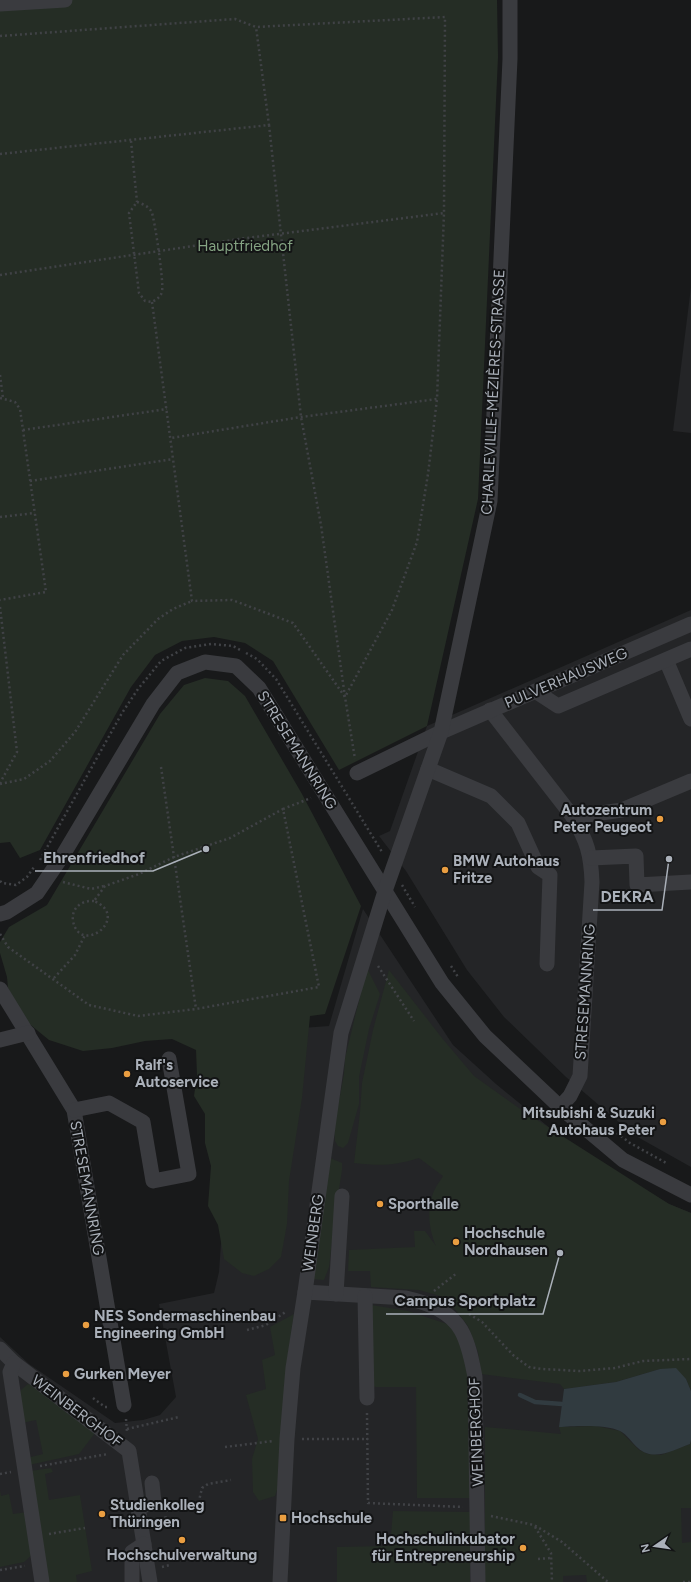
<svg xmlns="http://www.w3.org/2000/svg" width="691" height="1582" font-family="Figtree,sans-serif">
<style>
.built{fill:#242527}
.green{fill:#252d25}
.water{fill:#313b40}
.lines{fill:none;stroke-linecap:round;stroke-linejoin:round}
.stream{stroke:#313b40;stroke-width:4.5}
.path{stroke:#404246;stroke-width:2.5;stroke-dasharray:2 3;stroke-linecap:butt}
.minor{stroke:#3a3b3f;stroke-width:15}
.poi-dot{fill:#ea9e41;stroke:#131415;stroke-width:1.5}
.labels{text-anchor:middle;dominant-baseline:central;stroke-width:4;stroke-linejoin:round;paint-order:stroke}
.park-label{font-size:15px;fill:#85a483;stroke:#131415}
.street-label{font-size:15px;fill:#abb1ba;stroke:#131415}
.poi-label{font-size:15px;font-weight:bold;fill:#abb1ba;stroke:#131415;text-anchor:start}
.leader{fill:none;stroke:#abb1ba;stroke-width:1.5}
.callout-dot{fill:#abb1ba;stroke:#131415;stroke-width:1.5}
.callout-label{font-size:16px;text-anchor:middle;font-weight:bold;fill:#abb1ba;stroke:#131415;stroke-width:4;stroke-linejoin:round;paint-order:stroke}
</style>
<rect width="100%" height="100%" fill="#18191a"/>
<g class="built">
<polygon points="691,287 691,433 673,431"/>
<polygon points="691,610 691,1167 634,1135 566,1077 504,1017 467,970 406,871 379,836 390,831 427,726"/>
<polygon points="363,909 453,1045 496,1084 568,1143 669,1204 691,1213 691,1582 0,1582 0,1337 29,1364 115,1423 143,1420 160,1415 176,1397 159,1304 214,1293 219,1272 228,1142 232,1033 329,1026"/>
</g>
<g class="green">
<polygon points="0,0 497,0 498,57 478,499 427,726 339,770 273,661 245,643 214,637 182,641 155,655 131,687 40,850 20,858 10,842 0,843"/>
<polygon points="205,678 228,681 245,696 302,794 361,906 325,1014 310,1016 302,1098 289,1181 287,1224 281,1257 269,1269 254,1276 242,1273 224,1259 218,1225 208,1206 211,1166 205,1143 205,1114 194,1096 197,1075 196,1050 172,1039 145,1041 112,1048 83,1051 49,1040 27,1022 8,988 7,977 0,953 0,942 9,927 47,905 160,714 184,685"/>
<polygon points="367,968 380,994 369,1029 359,1077 359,1104 348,1143 343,1148 338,1146 335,1141 334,1128 344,1074 345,1058"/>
<path d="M389,970l53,68 32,38 49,35 146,93 22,9v178l-5,-12 -26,-10 -44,13 -52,7 -4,-5 -79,-10 -3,-22 -10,-26 -14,-18 -14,-12 -21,-6 -48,-3 -1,-16h-22l1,-21 66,-3 -1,-16h11l11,15c-8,-18 -10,-41 0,-59 2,-4 5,-7 7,-11l-24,-18c-26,8 -39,8 -65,5l6,-51 2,-29 11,-53z"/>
<polygon points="330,1158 342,1163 342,1170 335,1215 329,1267 324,1280 310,1279"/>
<polygon points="371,1305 408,1311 450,1325 462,1346 467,1369 470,1498 417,1498 416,1387 376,1387 369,1386"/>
<path d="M294,1314c-6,35 -9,71 -11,107 -1,24 2,52 -8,75l-16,5 -6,-9 -1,-33 6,-20 -12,-44 20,-6 -4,-29 13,-5 -5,-28z"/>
<polygon points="28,1384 39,1388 95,1433 79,1454 29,1465 27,1458 43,1454 36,1420 22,1423 18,1398 21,1390"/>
<polygon points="596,1426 620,1431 639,1450 648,1454 661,1455 690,1444 691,1440 691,1508 681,1508 682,1543 691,1542 691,1582 587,1582 586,1575 563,1576 563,1582 485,1582 485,1427 561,1434 559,1427"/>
<polygon points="51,1468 53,1472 45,1474 49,1500 80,1495 92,1571 76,1575 77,1582 48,1582 30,1471"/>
<polygon points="0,1490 1,1496 9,1494 13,1514 27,1512 34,1553 24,1562 0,1567"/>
<polygon points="393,1511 470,1512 470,1582 337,1582 337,1547 390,1546"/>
</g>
<path class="water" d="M676,1368l10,11 5,12v49l-1,4c-16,6 -37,18 -52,4 -6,-5 -11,-14 -18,-17 -14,-7 -46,-5 -61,-4l5,-38 52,-7 44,-13z"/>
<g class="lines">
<polyline class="stream" points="520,1395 535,1402 562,1404"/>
<g class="path">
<polyline points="0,36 235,19 256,27 445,17 444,213 437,399 301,417 171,438"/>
<polyline points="269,125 301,417 321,525 345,697 392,610 417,542 428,474 437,399"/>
<polyline points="131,141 137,202"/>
<polyline points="0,154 269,125 256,27"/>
<path d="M137,202c6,2 13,5 15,11 3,9 12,70 10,78 -1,6 -5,8 -10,11l-7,-1 -6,-8 -10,-80z"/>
<polyline points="0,275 239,239 444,213"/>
<polyline points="152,302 192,601 232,600 293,623 345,697 355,759"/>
<polyline points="0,375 3,398"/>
<polyline points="0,398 15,402 20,409 46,592 0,600"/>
<polyline points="23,430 167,409"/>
<polyline points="30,481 173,459"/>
<polyline points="0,517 35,513"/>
<polyline points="0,607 17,752 0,783"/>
<polyline points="246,653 257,659 276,679 382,852"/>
<polyline points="161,767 196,1009"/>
<polyline points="0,784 24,779 50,761 75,732 123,655 158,619 173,609 192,601"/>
<polyline points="40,860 122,713 138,689 161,661 185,648 211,644 233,646 242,651"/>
<polyline points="0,881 2,883 16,885 27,877 34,867"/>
<polyline points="63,882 91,889 104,886"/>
<polyline points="402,885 415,907"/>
<path d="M94,901c-11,-1 -23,6 -21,20 7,36 59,-4 21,-20l11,-15 34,-12 35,-17 56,-19 53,-29"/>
<polyline points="0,934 8,947 89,1005 138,1016 196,1009 319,987 283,809 311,798"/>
<polyline points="378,966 414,1021"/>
<polyline points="451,966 458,977"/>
<polyline points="54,978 75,955 85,935"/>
<polyline points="613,1130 630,1143 668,1164"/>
<polyline points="434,1291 457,1273"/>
<polyline points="469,1314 482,1322 513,1355 529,1367 542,1369 580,1371 615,1368 643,1361 691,1359"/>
<polyline points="247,1330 266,1325 287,1311"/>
<polyline points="93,1398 105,1407 109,1407"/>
<polyline points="367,1413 368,1503 463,1507"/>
<polyline points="126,1419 127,1432"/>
<polyline points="127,1429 179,1417"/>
<polyline points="302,1439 368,1439"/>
<polyline points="225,1447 273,1441"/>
<polyline points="40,1466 108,1454"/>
<polyline points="0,1474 11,1472"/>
<polyline points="166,1511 198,1505 202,1488 208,1484 231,1480"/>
<polyline points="491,1516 534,1525 562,1542 608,1582"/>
<polyline points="154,1523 166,1521 165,1514"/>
<polyline points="535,1527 551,1553 552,1582"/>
<polyline points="49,1534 85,1528"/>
<polyline points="538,1559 551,1558"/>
<polyline points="162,1567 170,1565"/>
<polyline points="0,1570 25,1566"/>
<polyline points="683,1582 691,1582"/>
</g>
<g class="minor">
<polyline points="0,4 65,0"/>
<polyline points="666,660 691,719"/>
<polyline points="535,691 558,706 691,649"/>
<path d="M490,710l83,107c14,24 18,37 19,65l-12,194 -10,20 -10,11"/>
<polyline points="428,769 491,796 518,823 538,867 550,875 547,964"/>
<polyline points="357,773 441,732 691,624"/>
<polyline points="573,817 622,810 691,781"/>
<polyline points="591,858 636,856 637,885 691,882"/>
<polyline points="0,914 7,912 37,893 63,855 153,704 177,673 205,662 236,666 259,688 442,983 485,1036 560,1107 623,1160 691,1195"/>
<polyline points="0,989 74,1110 124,1405"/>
<polyline points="0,1040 28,1033"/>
<polyline points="74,1110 109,1103 143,1122 153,1181 189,1174 169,1059"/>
<path d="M305,1292l101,6c19,4 44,13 55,32 8,14 11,32 14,47l3,205"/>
<polyline points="336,1294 342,1196"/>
<polyline points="365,1296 367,1398"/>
<polyline points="0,1349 14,1363 129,1451 150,1582"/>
<polyline points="14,1363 10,1372 42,1582"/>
<polyline points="138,1507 154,1503 152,1483"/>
<polyline points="132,1582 132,1552 144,1544"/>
<polyline points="280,1582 287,1439 293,1368 305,1292 341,1033 385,891 441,732 490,501 510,59 510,0"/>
</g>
</g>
<g class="poi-dot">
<circle cx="660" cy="819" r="4"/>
<circle cx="445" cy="870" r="4"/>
<circle cx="127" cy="1074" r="4"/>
<circle cx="663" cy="1122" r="4"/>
<circle cx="380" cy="1204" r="4"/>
<circle cx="456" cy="1242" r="4"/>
<circle cx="86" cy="1325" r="4"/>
<circle cx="66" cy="1374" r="4"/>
<circle cx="102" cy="1514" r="4"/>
<rect x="279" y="1514" width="8" height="8" rx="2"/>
<circle cx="182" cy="1540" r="4"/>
<circle cx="523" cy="1548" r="4"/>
</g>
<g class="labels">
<g class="park-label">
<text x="245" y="246">Hauptfriedhof</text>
</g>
<g class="street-label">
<text transform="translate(493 392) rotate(-87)">CHARLEVILLE-MÉZIÈRES-STRASSE</text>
<text transform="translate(566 678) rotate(-23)">PULVERHAUSWEG</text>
<text transform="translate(297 750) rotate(58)">STRESEMANNRING</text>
<text transform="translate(585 992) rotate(-86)">STRESEMANNRING</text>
<text transform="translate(87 1188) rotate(80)">STRESEMANNRING</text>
<text transform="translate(313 1233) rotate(-82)">WEINBERG</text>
<text transform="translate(77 1411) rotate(37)">WEINBERGHOF</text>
<text transform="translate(476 1432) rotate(-92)">WEINBERGHOF</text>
</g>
<g class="poi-label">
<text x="652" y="810" text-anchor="end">Autozentrum<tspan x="652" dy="17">Peter Peugeot</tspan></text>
<text x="453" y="861">BMW Autohaus<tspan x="453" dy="17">Fritze</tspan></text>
<text x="135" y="1065">Ralf's<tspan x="135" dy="17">Autoservice</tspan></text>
<text x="655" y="1113" text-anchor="end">Mitsubishi &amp; Suzuki<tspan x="655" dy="17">Autohaus Peter</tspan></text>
<text x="388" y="1204">Sporthalle</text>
<text x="464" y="1233">Hochschule<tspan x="464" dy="17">Nordhausen</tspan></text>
<text x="94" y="1316">NES Sondermaschinenbau<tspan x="94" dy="17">Engineering GmbH</tspan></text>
<text x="74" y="1374">Gurken Meyer</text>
<text x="110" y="1505">Studienkolleg<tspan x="110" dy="17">Thüringen</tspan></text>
<text x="291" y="1518">Hochschule</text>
<text x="515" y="1539" text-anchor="end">Hochschulinkubator<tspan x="515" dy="17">für Entrepreneurship</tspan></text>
<text x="182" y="1555" text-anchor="middle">Hochschulverwaltung</text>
</g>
</g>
<path class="leader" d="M206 849L153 871H35M669 859L662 910H593M560 1253L543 1314H386"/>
<g class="callout-dot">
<circle cx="206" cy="849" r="4"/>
<circle cx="669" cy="859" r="4"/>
<circle cx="560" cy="1253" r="4"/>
</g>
<g class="callout-label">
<text x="94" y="863">Ehrenfriedhof</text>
<text x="627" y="902">DEKRA</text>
<text x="465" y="1306">Campus Sportplatz</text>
</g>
<g transform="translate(655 1546) rotate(257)" stroke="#131415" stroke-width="3" paint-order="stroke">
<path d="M0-3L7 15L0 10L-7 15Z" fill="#abb1ba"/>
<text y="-6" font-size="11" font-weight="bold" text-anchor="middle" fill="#abb1ba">N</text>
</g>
</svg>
